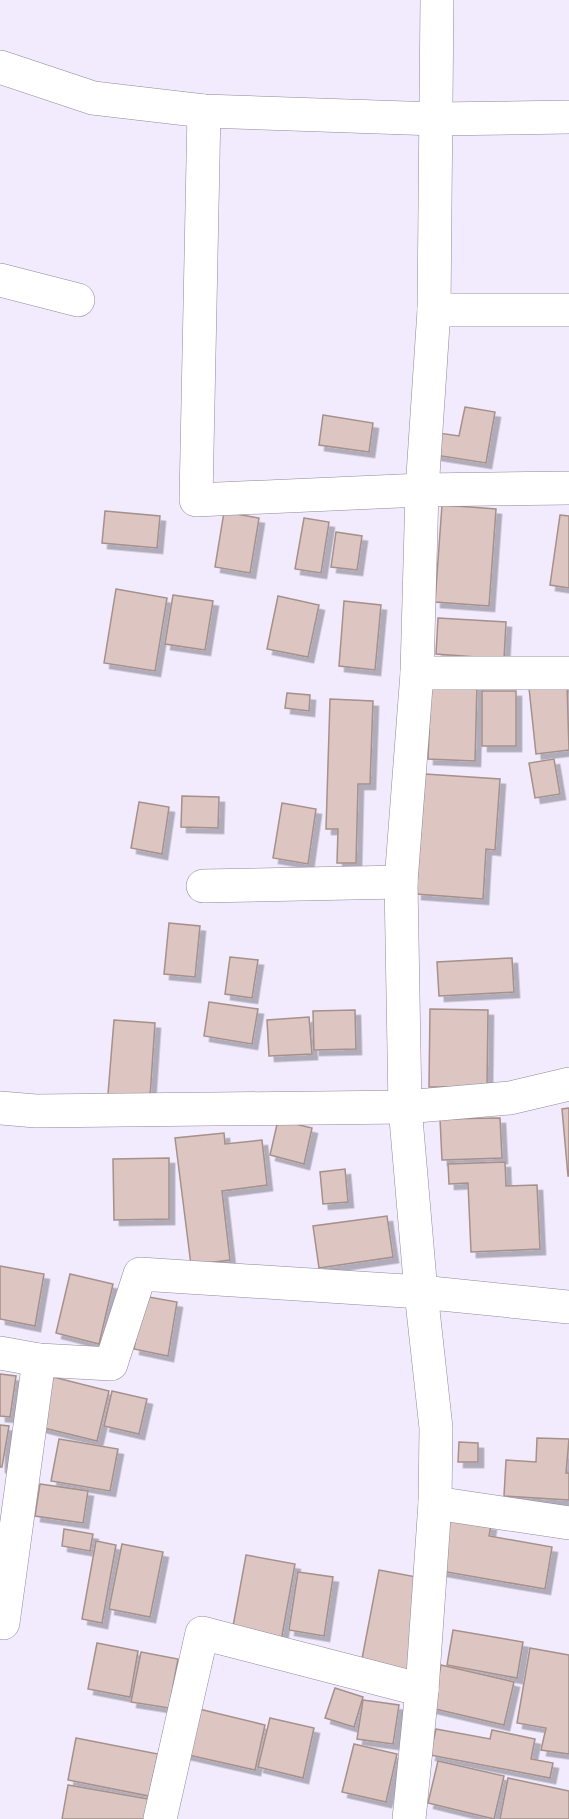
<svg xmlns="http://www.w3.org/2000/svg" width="569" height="1819" font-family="'Exo 2',sans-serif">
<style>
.building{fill:#ddc6c2;stroke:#a5908c;stroke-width:1.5;filter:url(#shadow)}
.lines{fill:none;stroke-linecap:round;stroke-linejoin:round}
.minor-casing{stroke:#90899a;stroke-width:34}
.minor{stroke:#fff;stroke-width:33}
</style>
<defs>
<filter id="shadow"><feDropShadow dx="5.5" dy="5.5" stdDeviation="0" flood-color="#0004"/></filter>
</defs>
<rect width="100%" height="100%" fill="#f2eafd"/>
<g class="building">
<polygon points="465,407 495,412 486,463 435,455 439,433 459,436"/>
<polygon points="323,415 373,423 369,452 319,445"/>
<polygon points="442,505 496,509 489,606 435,602"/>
<polygon points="105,511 160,516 157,548 102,543"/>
<polygon points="224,512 259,518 250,573 215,567"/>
<polygon points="560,515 569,516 569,588 550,585"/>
<polygon points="304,518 329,522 321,573 295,569"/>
<polygon points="336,532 362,536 357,570 331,567"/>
<polygon points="116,589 167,598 155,671 104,663"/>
<polygon points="173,595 213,601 205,650 165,644"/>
<polygon points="278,596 319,605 308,657 267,649"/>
<polygon points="344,601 381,605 375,670 339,666"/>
<polygon points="438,618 506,622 504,659 436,654"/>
<polygon points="431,682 477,683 475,761 428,759"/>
<polygon points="567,684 569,750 536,754 529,688"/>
<rect x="482" y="691" width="34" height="55"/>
<polygon points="287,693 310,695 309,711 285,708"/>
<polygon points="330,699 373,701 370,784 358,784 356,863 337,863 338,829 326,829"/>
<polygon points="554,759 560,794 535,798 529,763"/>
<polygon points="425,774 500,779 495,850 486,849 483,899 416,894"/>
<polygon points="182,796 219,797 218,828 181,827"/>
<polygon points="139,802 169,807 162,854 131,848"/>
<polygon points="282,803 316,809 308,864 273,858"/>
<polygon points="169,923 200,926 195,977 164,974"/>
<polygon points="230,957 258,960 252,998 225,994"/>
<polygon points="512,958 514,992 439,996 437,962"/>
<polygon points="209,1002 258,1009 252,1044 204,1036"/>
<polygon points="430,1009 488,1010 487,1087 429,1087"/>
<polygon points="355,1010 356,1049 314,1050 313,1011"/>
<polygon points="309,1017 312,1054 269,1056 267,1020"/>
<polygon points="114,1020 155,1023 150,1097 108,1094"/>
<polygon points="569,1108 569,1176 568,1176 562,1109"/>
<polygon points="500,1118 502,1158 442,1160 440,1119"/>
<polygon points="278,1120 312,1128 304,1164 270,1155"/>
<polygon points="224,1133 225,1144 262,1140 267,1185 222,1191 230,1260 191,1265 175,1138"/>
<polygon points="169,1158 169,1219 114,1220 113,1159"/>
<polygon points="505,1162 506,1186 537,1185 540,1249 471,1252 468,1183 449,1184 448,1164"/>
<polygon points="345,1169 348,1202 323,1204 320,1172"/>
<polygon points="387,1216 393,1257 319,1268 313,1226"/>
<polygon points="0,1266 44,1274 35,1326 0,1319"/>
<polygon points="70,1274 113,1284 99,1344 56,1333"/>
<polygon points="143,1296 177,1302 168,1356 134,1349"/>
<polygon points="0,1374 16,1376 10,1417 0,1416"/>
<polygon points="53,1377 109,1391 97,1441 40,1427"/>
<polygon points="112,1391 147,1399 139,1434 104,1426"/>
<polygon points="0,1425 9,1426 2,1467 0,1467"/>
<polygon points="537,1438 569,1439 566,1473 569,1473 569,1500 504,1496 506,1460 536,1462"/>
<polygon points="59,1439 118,1449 110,1491 51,1481"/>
<polygon points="459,1442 478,1443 478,1462 458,1462"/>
<polygon points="40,1484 88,1491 83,1523 35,1516"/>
<polygon points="450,1518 491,1525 489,1536 552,1547 545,1589 441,1571"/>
<polygon points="64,1529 93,1534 90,1551 62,1546"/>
<polygon points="96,1541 116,1545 102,1623 82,1619"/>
<polygon points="122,1544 163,1552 150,1617 109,1609"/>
<polygon points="246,1555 295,1564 281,1641 232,1632"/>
<polygon points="379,1570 427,1579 408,1673 361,1664"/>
<polygon points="298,1572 333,1577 324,1636 289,1630"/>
<polygon points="453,1630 523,1642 517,1678 447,1665"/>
<polygon points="97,1643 138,1651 130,1697 88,1689"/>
<polygon points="530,1648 569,1655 569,1754 541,1750 546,1728 517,1723"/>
<polygon points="141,1652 178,1659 169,1708 131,1702"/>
<polygon points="441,1665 514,1682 504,1725 431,1708"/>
<polygon points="335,1688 363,1697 354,1727 325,1718"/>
<polygon points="363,1700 399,1705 393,1744 357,1739"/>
<polygon points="195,1708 265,1725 255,1770 184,1754"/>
<polygon points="270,1718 314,1728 303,1778 258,1767"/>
<polygon points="436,1729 490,1739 492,1730 535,1739 531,1759 553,1763 550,1778 430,1755"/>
<polygon points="76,1738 158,1754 149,1796 68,1780"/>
<polygon points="354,1744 397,1754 386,1802 342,1792"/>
<polygon points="438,1761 504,1776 494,1819 428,1803"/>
<polygon points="508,1778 569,1791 569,1819 500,1819"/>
<polygon points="68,1785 148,1799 145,1819 62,1819"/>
</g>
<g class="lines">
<g class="minor-casing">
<g id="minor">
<polyline points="0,67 93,98 204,111 436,119 569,117"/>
<polyline points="204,111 196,500 422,490 569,488"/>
<polyline points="0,280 78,300"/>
<polyline points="434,310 569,310"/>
<polyline points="417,673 569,673"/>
<polyline points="203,886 401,882"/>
<polyline points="0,1108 36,1111 405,1107 510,1098 569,1084"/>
<polyline points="0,1353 39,1360 111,1364 140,1274 421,1292 405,1107 401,882 417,673 422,490 434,310 437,0"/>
<polyline points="435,1503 569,1523"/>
<polyline points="3,1623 39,1360"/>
<polyline points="160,1819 202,1633 422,1690"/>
<polyline points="409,1819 422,1690 435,1503 436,1428 421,1292 569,1307"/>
</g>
</g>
<use href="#minor" class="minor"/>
</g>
</svg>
